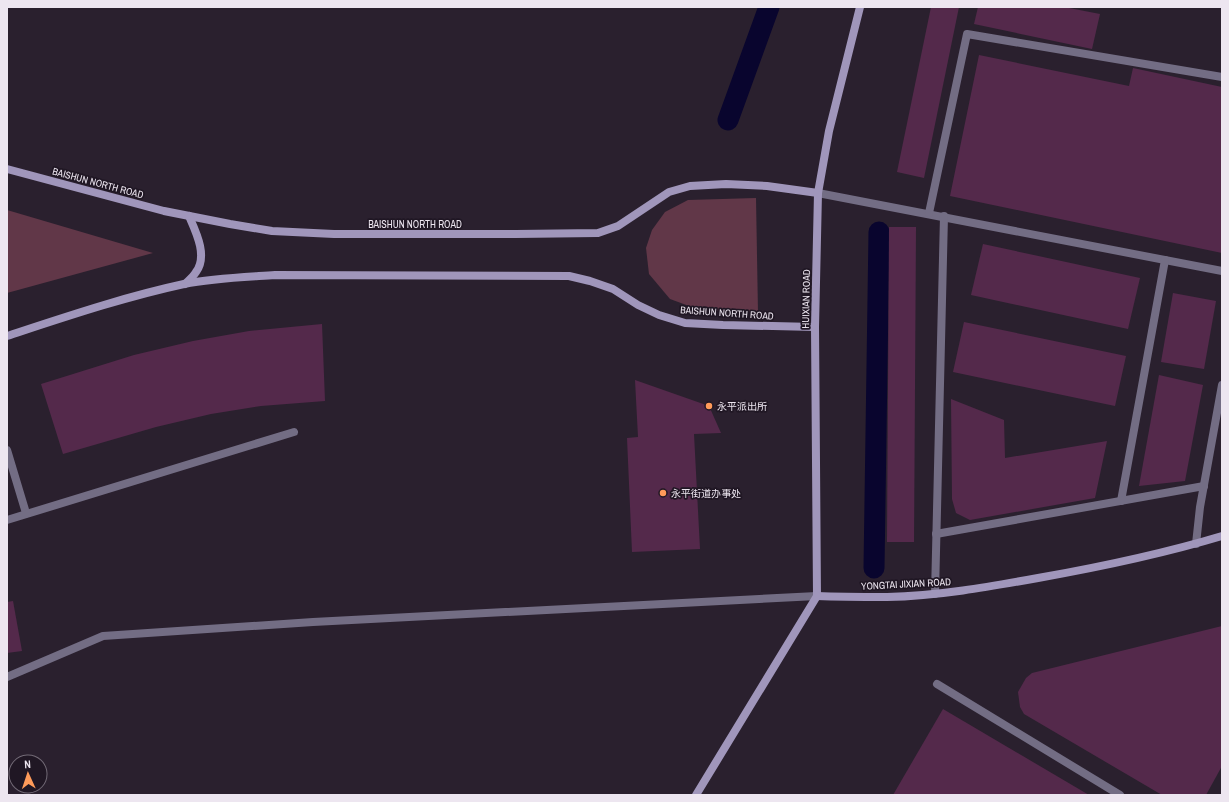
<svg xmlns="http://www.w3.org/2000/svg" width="1229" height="802" font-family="'Archivo Narrow','Noto Sans SC',sans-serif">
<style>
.green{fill:#613748}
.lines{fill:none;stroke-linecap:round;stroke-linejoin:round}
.canal{stroke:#09052e;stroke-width:21}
.building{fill:#54294b}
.lane{stroke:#736d84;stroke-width:8}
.street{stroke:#736d84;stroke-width:8}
.secondary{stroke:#a096bb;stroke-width:8}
.poi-dot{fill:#ff9b5a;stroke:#201724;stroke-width:1.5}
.labels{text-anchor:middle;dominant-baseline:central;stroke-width:3.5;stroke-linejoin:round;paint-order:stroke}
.street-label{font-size:10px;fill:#ede6f0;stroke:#201724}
.poi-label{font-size:10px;fill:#ede6f0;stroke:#201724;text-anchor:start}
</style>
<rect width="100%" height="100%" fill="#2a202e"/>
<g class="green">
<polygon points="756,198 758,313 700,310 670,299 649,274 646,248 652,230 665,212 688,200"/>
<polygon points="7,210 153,253 7,293"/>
</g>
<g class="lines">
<g class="canal">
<polyline points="728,120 769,7"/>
<polyline points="874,568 879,232"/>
</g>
</g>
<g class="building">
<polygon points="931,7 959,7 924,178 897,172"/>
<polygon points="978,7 1064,7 1100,14 1092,49 974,24"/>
<polygon points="979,55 1129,86 1133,68 1222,87 1222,253 950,196"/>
<polygon points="889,227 916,227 914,542 887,542"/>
<polygon points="983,244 1140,278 1128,329 971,295"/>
<polygon points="1173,293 1216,301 1204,369 1161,362"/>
<polygon points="964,322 1126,356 1115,406 953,372"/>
<polygon points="322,324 325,401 261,406 211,414 156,427 63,454 41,384 134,355 193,341 249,331"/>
<polygon points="1159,375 1203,385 1185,481 1139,486"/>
<polygon points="635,380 709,406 721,433 694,434 700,549 632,552 627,438 638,437"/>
<polygon points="951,399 1004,420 1005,458 1107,441 1095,498 970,520 956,513 952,499"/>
<polygon points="13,601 22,651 7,653 7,602"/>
<polygon points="1222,626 1222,766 1206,795 1162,795 1024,714 1020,707 1018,692 1026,678 1032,673"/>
<polygon points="943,709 1089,795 893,795"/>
</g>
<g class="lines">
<g class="lane">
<polyline points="818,193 1222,271"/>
<polyline points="929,213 967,34 1222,77"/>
<polyline points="7,450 26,513"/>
<polyline points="1121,501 1165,260"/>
<polyline points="7,520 294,432"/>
<polyline points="936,534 1204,486"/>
<polyline points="1196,544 1200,507 1222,385"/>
<polyline points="935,594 944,216"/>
<polyline points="937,684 1120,795"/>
</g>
<polyline class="street" points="7,677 103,636 313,622 817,596"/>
<g class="secondary">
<polyline points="7,169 164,211 230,224 272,231 334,234 516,234 598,233 618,226 669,192 690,186 726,184 767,186 818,193"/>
<path d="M185,284c4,-4 8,-7 11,-12 12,-16 0,-40 -7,-56"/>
<path d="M7,336c58,-19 117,-39 177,-52 29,-6 61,-7 91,-9l294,1 21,5 23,8 25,16 21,10 26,8 38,2 92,2"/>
<polyline points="817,596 815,327 818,193 829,131 860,7"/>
<path d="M817,596c24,1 47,1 70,1 51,-1 101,-10 151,-19 62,-11 124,-24 184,-42"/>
<polyline points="696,795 817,596"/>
</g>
</g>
<g class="poi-dot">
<circle cx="709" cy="406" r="4"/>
<circle cx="663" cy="493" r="4"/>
</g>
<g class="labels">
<g class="street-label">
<text transform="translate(98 183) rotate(15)">BAISHUN NORTH ROAD</text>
<text x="415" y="224">BAISHUN NORTH ROAD</text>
<text transform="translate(806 299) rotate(-89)">HUIXIAN ROAD</text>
<text transform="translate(727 313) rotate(4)">BAISHUN NORTH ROAD</text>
<text transform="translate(906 584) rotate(-3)">YONGTAI JIXIAN ROAD</text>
</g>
<g class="poi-label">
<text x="717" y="406">永平派出所</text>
<text x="671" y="493">永平街道办事处</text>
</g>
</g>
<rect width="1229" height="802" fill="none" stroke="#ede6f0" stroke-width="16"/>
<g transform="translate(28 774) rotate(357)"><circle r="19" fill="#201724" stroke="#726a76"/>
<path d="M0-3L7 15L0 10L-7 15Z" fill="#ff9b5a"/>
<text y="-6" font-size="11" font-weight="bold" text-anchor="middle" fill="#ede6f0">N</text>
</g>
</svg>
